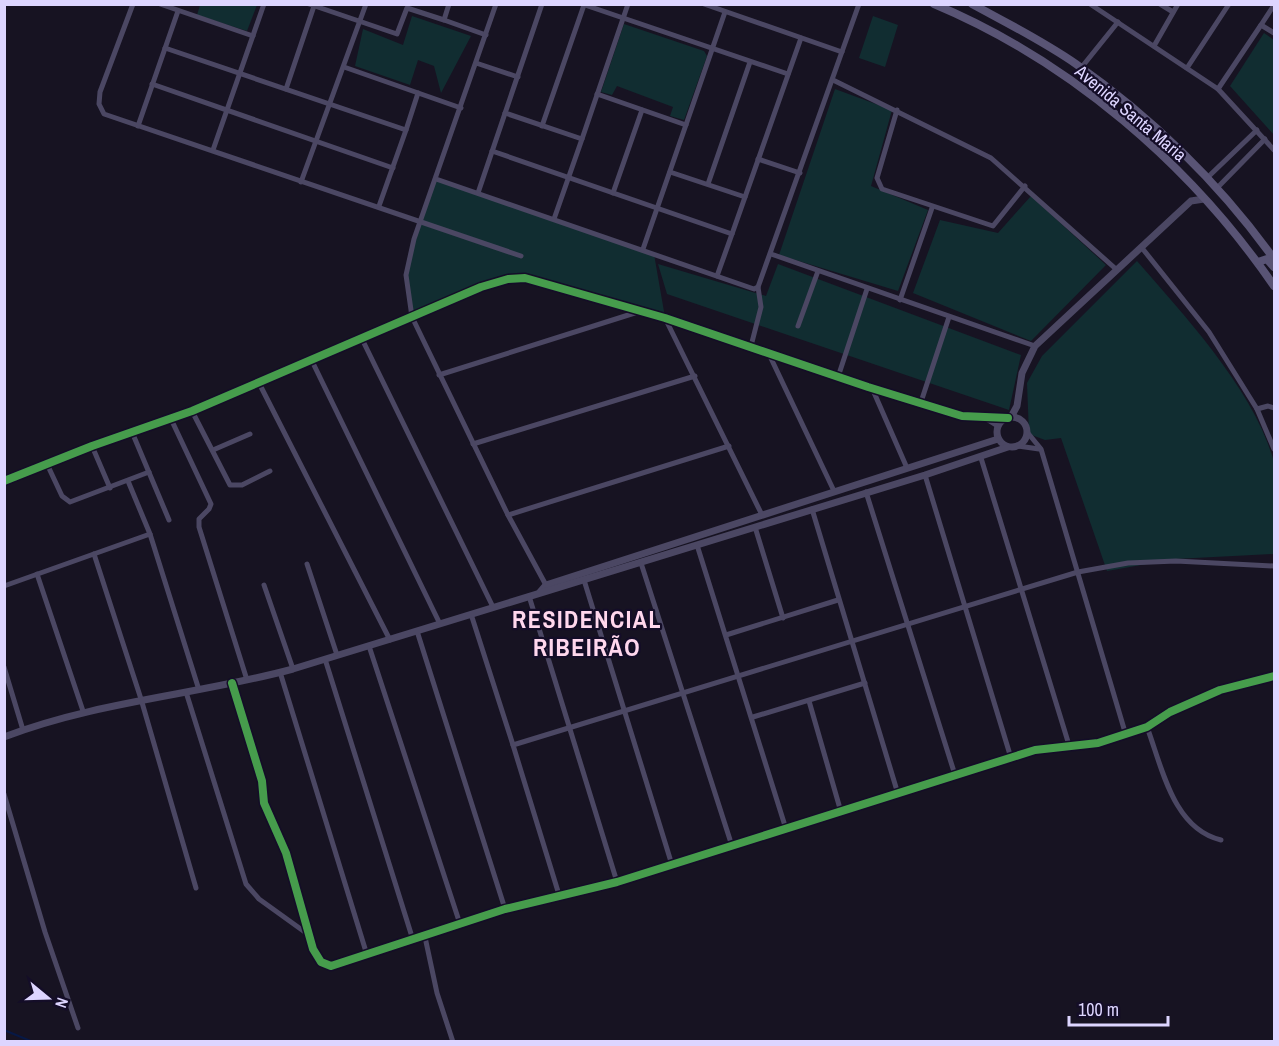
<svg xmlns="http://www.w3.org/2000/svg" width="1279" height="1046" font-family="'Archivo Narrow',sans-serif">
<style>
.green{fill:#112d31}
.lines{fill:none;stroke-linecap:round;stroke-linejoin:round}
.stream{stroke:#071845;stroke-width:2}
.minor{stroke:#4b4763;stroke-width:5}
.tertiary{stroke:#4b4763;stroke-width:7}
.secondary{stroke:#595475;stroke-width:8}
.cycleway-casing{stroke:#140d28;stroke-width:11}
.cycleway{stroke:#469c4c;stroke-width:8}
.labels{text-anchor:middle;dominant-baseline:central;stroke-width:4.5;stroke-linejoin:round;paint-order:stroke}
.street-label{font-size:18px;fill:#ddd5ff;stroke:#140d28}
.district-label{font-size:24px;font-weight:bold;letter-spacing:1.5px;fill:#ffd7ed;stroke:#140d28}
</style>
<rect width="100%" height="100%" fill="#171322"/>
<g class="green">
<polygon points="200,5 257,5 247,31 197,15"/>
<polygon points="412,16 471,36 441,93 434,66 418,60 410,85 355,66 363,29 403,45"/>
<polygon points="873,16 898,25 885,67 859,58"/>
<polygon points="624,24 704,51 707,56 684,120 670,116 673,107 617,86 612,95 601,92"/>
<polygon points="1264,33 1274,40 1274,135 1230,86"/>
<polygon points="835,89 892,110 871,186 928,210 898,291 779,255"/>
<polygon points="436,179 654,254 666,323 516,278 412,317 407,278 409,260"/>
<polygon points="1031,196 1106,265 1031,341 913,293 940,220 998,233"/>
<path d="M1137,261c47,54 118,130 137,201 5,19 0,69 0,92l-99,5 -68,12 -46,-133 -16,2 -16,-6 -2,-51 15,-27z"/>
<polygon points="658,264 766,296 778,264 1021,355 1009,410 667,294"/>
</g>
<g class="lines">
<polyline class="stream" points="4,1030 33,1042"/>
<g class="minor">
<polyline points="133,4 100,92 99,104 104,114 521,256"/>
<polyline points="160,4 253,36"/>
<polyline points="309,4 397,34 407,8 444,20"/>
<polyline points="449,4 444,20 486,35"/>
<polyline points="496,4 414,239 406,275 412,317 508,515 547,587"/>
<polyline points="582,4 788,74"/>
<polyline points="704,4 842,52"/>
<polyline points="1090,4 1218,89 1274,150"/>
<polyline points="1160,4 1173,12"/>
<polyline points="1261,25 1274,5"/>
<polyline points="1154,46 1178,4"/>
<polyline points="165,48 406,130 379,206"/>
<polyline points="476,63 518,77"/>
<polyline points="344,67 461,108"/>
<polyline points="1081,68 1118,22"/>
<polyline points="1187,68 1229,4"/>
<polyline points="833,80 991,158 1117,270"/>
<polyline points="152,84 393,168"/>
<polyline points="286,89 314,6"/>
<polyline points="1218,89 1261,25 1274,33"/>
<polyline points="597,94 686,125"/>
<polyline points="897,110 877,178 882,189 993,226 1025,186"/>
<polyline points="505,113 582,139 554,219"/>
<polyline points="138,126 178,11"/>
<polyline points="542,126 584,5"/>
<polyline points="406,130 418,93"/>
<polyline points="582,139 628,4"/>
<polyline points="213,150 264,4"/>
<polyline points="492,151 732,234 717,276"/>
<polyline points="758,159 800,173"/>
<polyline points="670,172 745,197"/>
<polyline points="1208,177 1257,130"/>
<polyline points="436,179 754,289 758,287"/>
<polyline points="301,182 366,4"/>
<polyline points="708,184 750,62"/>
<polyline points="1218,187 1265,139"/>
<polyline points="478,193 542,4"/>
<polyline points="613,193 642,110"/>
<polyline points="732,234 801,38"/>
<polyline points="1142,248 1209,332 1257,409 1274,449"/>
<polyline points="643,249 725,12"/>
<polyline points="771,254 1035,346"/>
<polyline points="900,300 932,208"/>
<polyline points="665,318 762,515"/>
<polyline points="798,326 818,271"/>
<polyline points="362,339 493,607"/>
<polyline points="751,346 761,307 758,287 859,4"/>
<polyline points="768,352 834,491"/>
<polyline points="311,359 440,624"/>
<polyline points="439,375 641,311"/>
<polyline points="838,377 867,289"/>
<polyline points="259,383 390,640"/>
<polyline points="872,388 907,468"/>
<polyline points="921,402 949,317"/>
<polyline points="1257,409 1268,406 1274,408"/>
<polyline points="192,411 230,485 242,485 270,471"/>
<polyline points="985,418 998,426"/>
<polyline points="171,419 211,504 209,509 199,519 199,527 247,680"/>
<polyline points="132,432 169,520"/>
<polyline points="1027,432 1041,449 1125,732"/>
<polyline points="473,444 695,376"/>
<polyline points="92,446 110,488"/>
<polyline points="1018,446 1039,449"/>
<polyline points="213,450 250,434"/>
<polyline points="981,458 1069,745"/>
<polyline points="47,464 62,496 70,502 149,472"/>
<polyline points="925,475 1011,758"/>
<polyline points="4,481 92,446 192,411 481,287 508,279 525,278 665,318 868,387 962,416 1008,418"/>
<polyline points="128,481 150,534"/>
<polyline points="866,492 955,775"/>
<polyline points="812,509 898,794"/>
<polyline points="508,515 729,446"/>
<polyline points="755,527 783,618"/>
<polyline points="697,545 786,829"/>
<polyline points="94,554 141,699 196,888"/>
<polyline points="641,563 732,846"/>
<polyline points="307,564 337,655"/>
<polyline points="37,574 83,711"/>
<polyline points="584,580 672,865"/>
<polyline points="264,585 293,669"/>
<polyline points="4,586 150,534 199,690"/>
<polyline points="529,596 617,882"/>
<polyline points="471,614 513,745"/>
<polyline points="417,631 505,909"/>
<polyline points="726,635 838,600"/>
<polyline points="369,646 460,924"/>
<polyline points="325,659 413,940"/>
<polyline points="4,667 23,730"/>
<polyline points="280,672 367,955"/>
<polyline points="232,683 262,781 264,803 286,853 313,949 321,962 331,966 505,909 617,882 1035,750 1098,743 1147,727 1170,712 1220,690 1274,676"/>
<polyline points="186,692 246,884 259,899 309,935"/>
<polyline points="809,701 841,812"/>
<polyline points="753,717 865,683"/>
<path d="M1147,727c15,40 26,102 74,113"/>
<polyline points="4,794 45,932 78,1028"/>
<polyline points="560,898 513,745 1078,572 1128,563 1176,561 1274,566"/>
<polyline points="425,937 437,993 453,1042"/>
</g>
<g class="tertiary">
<polyline points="1011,417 1017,406 1022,373 1035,346 1191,201 1204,199"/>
<circle cx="1012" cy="432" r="15"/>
<polyline points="540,592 546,585 998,439"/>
<path d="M4,737c94,-36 193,-42 289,-68l632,-194 83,-28"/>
</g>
<g class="secondary">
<path d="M934,4c136,57 257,161 340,282"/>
<path d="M972,4c35,19 71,37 104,60 75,53 144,120 198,195"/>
<polyline points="1258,262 1267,259 1274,267"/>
</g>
<g class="cycleway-casing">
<g id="cycleway">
<polyline points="4,481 92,446 192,411 481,287 508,279 525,278 665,318 868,387 962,416 1008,418"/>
<polyline points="232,683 262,781 264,803 286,853 313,949 321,962 331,966 505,909 617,882 1035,750 1098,743 1147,727 1170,712 1220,690 1274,676"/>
</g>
</g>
<use href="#cycleway" class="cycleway"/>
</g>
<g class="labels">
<g class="street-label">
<text transform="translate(1131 113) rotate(40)">Avenida Santa Maria</text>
</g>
<g class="district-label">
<text x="587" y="619">RESIDENCIAL<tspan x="587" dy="28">RIBEIRÃO</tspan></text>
</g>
</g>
<rect width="1279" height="1046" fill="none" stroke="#ddd5ff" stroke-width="12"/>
<g transform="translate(48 998) rotate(109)" stroke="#140d28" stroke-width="4.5" paint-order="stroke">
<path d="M0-4.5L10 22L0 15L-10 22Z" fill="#ddd5ff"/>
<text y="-9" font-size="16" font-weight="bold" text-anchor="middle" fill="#ddd5ff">N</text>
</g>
<path d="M1069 1016v9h99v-9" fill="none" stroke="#ddd5ff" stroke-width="3"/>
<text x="1078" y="1016" font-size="18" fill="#ddd5ff" stroke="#140d28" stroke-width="4.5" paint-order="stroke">100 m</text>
</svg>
